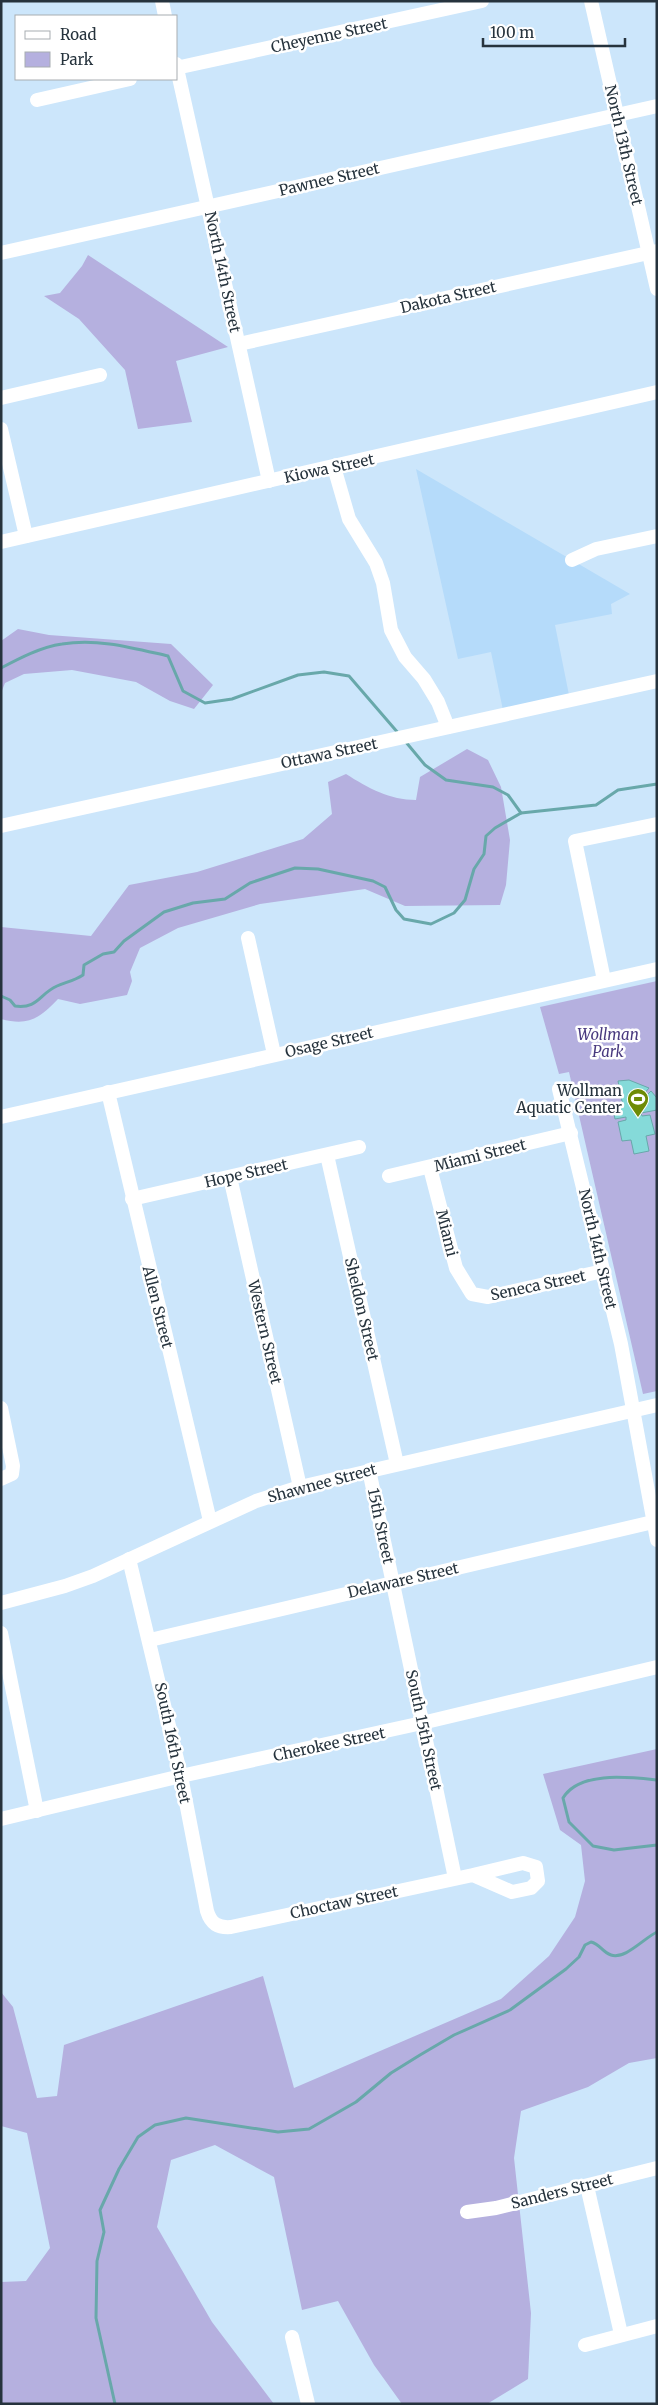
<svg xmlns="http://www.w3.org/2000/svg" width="658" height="2405" font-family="Merriweather,serif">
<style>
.built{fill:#b5dbfa}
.green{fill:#b5b0df}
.water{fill:#85dad9;stroke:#68a8aa}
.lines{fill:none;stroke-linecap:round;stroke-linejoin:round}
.stream{stroke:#68a8aa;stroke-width:3}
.minor{stroke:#fff;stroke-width:14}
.labels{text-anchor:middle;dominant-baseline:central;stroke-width:5;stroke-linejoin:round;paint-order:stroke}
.street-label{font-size:15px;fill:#26333d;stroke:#fff}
.park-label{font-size:15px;font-style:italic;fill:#493a7f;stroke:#fff}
.poi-label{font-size:15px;fill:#26333d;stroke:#fff;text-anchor:end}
</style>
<rect width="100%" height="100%" fill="#cce6fb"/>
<polygon class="built" points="416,469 630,594 611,604 612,614 555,625 570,700 504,715 491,652 458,659"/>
<g class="green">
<polygon points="88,255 228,347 176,361 192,422 138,429 125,370 79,319 44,296 60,293 82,266"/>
<polygon points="18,629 49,635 171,644 213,685 194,709 170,701 136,682 72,670 24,674 5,683 1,693 1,641"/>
<path d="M467,749l21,11 13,27 9,53 -4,45 -6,20 -95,1 -40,-17 -105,15 -82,24 -38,20 -10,24 2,9 -5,14 -47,9 -22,-5c-19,20 -30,27 -57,20v-92l90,9 38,-51 68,-13 106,-33 29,-25 -4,-32 18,-8c22,14 44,26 70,26l4,-23z"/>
<polygon points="657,981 657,1391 643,1394 569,1072 559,1074 540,1007"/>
<polygon points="657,1749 657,2058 629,2063 588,2087 521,2111 514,2158 531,2313 528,2379 487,2404 402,2404 374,2365 338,2301 302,2310 274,2177 215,2145 171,2160 157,2227 212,2322 274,2404 1,2404 1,2282 26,2281 50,2248 27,2133 1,2126 1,1992 13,2007 37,2098 57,2096 64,2045 263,1976 294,2088 501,1999 549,1956 575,1917 585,1881 581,1845 560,1830 543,1774"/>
</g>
<polygon class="water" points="629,1080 649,1088 643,1095 645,1097 651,1091 657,1098 657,1110 641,1113 642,1116 650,1115 655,1134 646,1136 649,1151 634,1154 631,1140 622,1141 618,1122 626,1120 626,1117 615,1119 613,1109 619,1107 619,1105 623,1106 618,1081"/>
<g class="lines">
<g class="stream">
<path d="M1,668c19,-10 40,-21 61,-24 36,-6 71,4 106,12l15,35 22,12 27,-4 66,-24 26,-3 25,4 50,58"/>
<polyline points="405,741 425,765 446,780 493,787 508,795 521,813 596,805 618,790 657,784"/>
<path d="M1,996l9,4 5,6c23,3 24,-12 42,-20 9,-4 17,-5 26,-11l1,-10 19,-11 11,-2 10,-11 40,-29 29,-9 32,-4 25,-16 45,-15 23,1 55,12 12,6 11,23 8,9 27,5 23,-11 11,-13 9,-31 10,-15 2,-18 9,-8 26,-15"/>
<path d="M657,1780c-29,-3 -78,-9 -94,18l6,24 24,24 21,4 43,-5"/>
<path d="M115,2404l-19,-86 1,-57 7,-29 -4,-22 19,-41 19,-32 17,-12 31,-7 92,14 31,-3 47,-27 35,-29 29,-18 34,-20 56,-25 56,-41 13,-12 6,-12 6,-3c9,2 11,10 20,13 14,5 33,-17 46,-23"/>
</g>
<g class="minor">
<polyline points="162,1 165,16"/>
<polyline points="591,1 657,289"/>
<polyline points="176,64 269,481"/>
<polyline points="176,68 482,1"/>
<polyline points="37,100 130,79"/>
<polyline points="1,253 657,106"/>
<polyline points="239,344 657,251"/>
<polyline points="1,398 100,375"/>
<polyline points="1,429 26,536"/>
<polyline points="334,467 349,519 376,563 383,583 391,630 405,657 424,679 438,702 448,727"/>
<polyline points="1,542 657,392"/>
<polyline points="572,560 596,549 657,536"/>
<polyline points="1,826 657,681"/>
<polyline points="248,938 274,1054"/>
<polyline points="604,980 575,841 657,824"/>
<polyline points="559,1089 621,1344 657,1540"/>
<polyline points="108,1092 210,1521"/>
<polyline points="1,1117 657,969"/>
<polyline points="327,1155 397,1464"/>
<polyline points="430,1168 456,1268 472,1294 488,1297 603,1271"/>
<polyline points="389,1176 571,1133"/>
<polyline points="230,1177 300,1487"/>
<polyline points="132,1199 359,1147"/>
<polyline points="1,1408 13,1466 12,1474 1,1479"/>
<polyline points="369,1470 455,1878"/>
<path d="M129,1559l52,217 26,135c4,13 11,17 24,16l242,-52 39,17 19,-4 7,-7 -2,-14 -13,-4 -50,12"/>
<polyline points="1,1603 65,1586 93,1576 256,1501 300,1487 657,1405"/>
<polyline points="1,1633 37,1811"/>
<polyline points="150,1640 657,1521"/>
<polyline points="1,1819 181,1776 422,1723 657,1667"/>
<polyline points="587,2186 621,2334"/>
<polyline points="467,2212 496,2208 657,2168"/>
<polyline points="292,2337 308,2404"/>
<polyline points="585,2345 657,2326"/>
</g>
</g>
<defs>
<g id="stadium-pin" transform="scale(1.125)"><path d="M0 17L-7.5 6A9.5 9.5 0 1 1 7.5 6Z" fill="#6e8b06" stroke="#fff"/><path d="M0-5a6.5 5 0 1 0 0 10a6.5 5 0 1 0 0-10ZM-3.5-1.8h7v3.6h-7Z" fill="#fff"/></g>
</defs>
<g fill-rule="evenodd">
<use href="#stadium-pin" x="638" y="1099"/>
</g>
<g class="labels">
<g class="street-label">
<text transform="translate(329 35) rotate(-12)">Cheyenne Street</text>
<text transform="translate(624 145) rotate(77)">North 13th Street</text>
<text transform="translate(329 179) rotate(-13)">Pawnee Street</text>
<text transform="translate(223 272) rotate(78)">North 14th Street</text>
<text transform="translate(448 297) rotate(-13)">Dakota Street</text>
<text transform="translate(329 468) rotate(-12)">Kiowa Street</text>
<text transform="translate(329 753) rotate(-12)">Ottawa Street</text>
<text transform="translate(329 1042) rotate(-13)">Osage Street</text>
<text transform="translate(480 1155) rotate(-14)">Miami Street</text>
<text transform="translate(246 1173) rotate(-13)">Hope Street</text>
<text transform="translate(447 1233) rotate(76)">Miami</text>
<text transform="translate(598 1249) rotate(77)">North 14th Street</text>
<text transform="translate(538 1285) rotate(-12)">Seneca Street</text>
<text transform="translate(158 1307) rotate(76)">Allen Street</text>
<text transform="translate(362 1309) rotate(77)">Sheldon Street</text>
<text transform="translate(265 1332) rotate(77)">Western Street</text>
<text transform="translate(322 1483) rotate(-15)">Shawnee Street</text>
<text transform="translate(381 1526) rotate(78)">15th Street</text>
<text transform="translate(403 1580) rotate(-13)">Delaware Street</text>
<text transform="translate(424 1730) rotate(78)">South 15th Street</text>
<text transform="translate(173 1743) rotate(78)">South 16th Street</text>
<text transform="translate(329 1744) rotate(-12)">Cherokee Street</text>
<text transform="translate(344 1902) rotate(-12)">Choctaw Street</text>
<text transform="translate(562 2191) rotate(-14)">Sanders Street</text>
</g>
<g class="park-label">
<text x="608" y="1034">Wollman<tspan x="608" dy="17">Park</tspan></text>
</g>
<g class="poi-label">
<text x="622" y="1090">Wollman<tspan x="622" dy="17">Aquatic Center</tspan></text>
</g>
</g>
<rect width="658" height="2405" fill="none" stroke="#26333d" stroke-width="5"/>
<rect x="15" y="15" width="162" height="65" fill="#ffffff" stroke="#a8adb1"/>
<rect x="25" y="31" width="25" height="8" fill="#ffffff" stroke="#a8adb1"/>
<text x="60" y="40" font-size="15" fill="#26333d">Road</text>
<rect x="25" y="52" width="25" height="15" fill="#b5b0df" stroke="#a8adb1"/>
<text x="60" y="65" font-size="15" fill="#26333d">Park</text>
<path d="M483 38v8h142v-8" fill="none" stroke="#26333d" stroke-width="2.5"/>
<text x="490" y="38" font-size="15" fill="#26333d" stroke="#ffffff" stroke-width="4" paint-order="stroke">100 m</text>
</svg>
